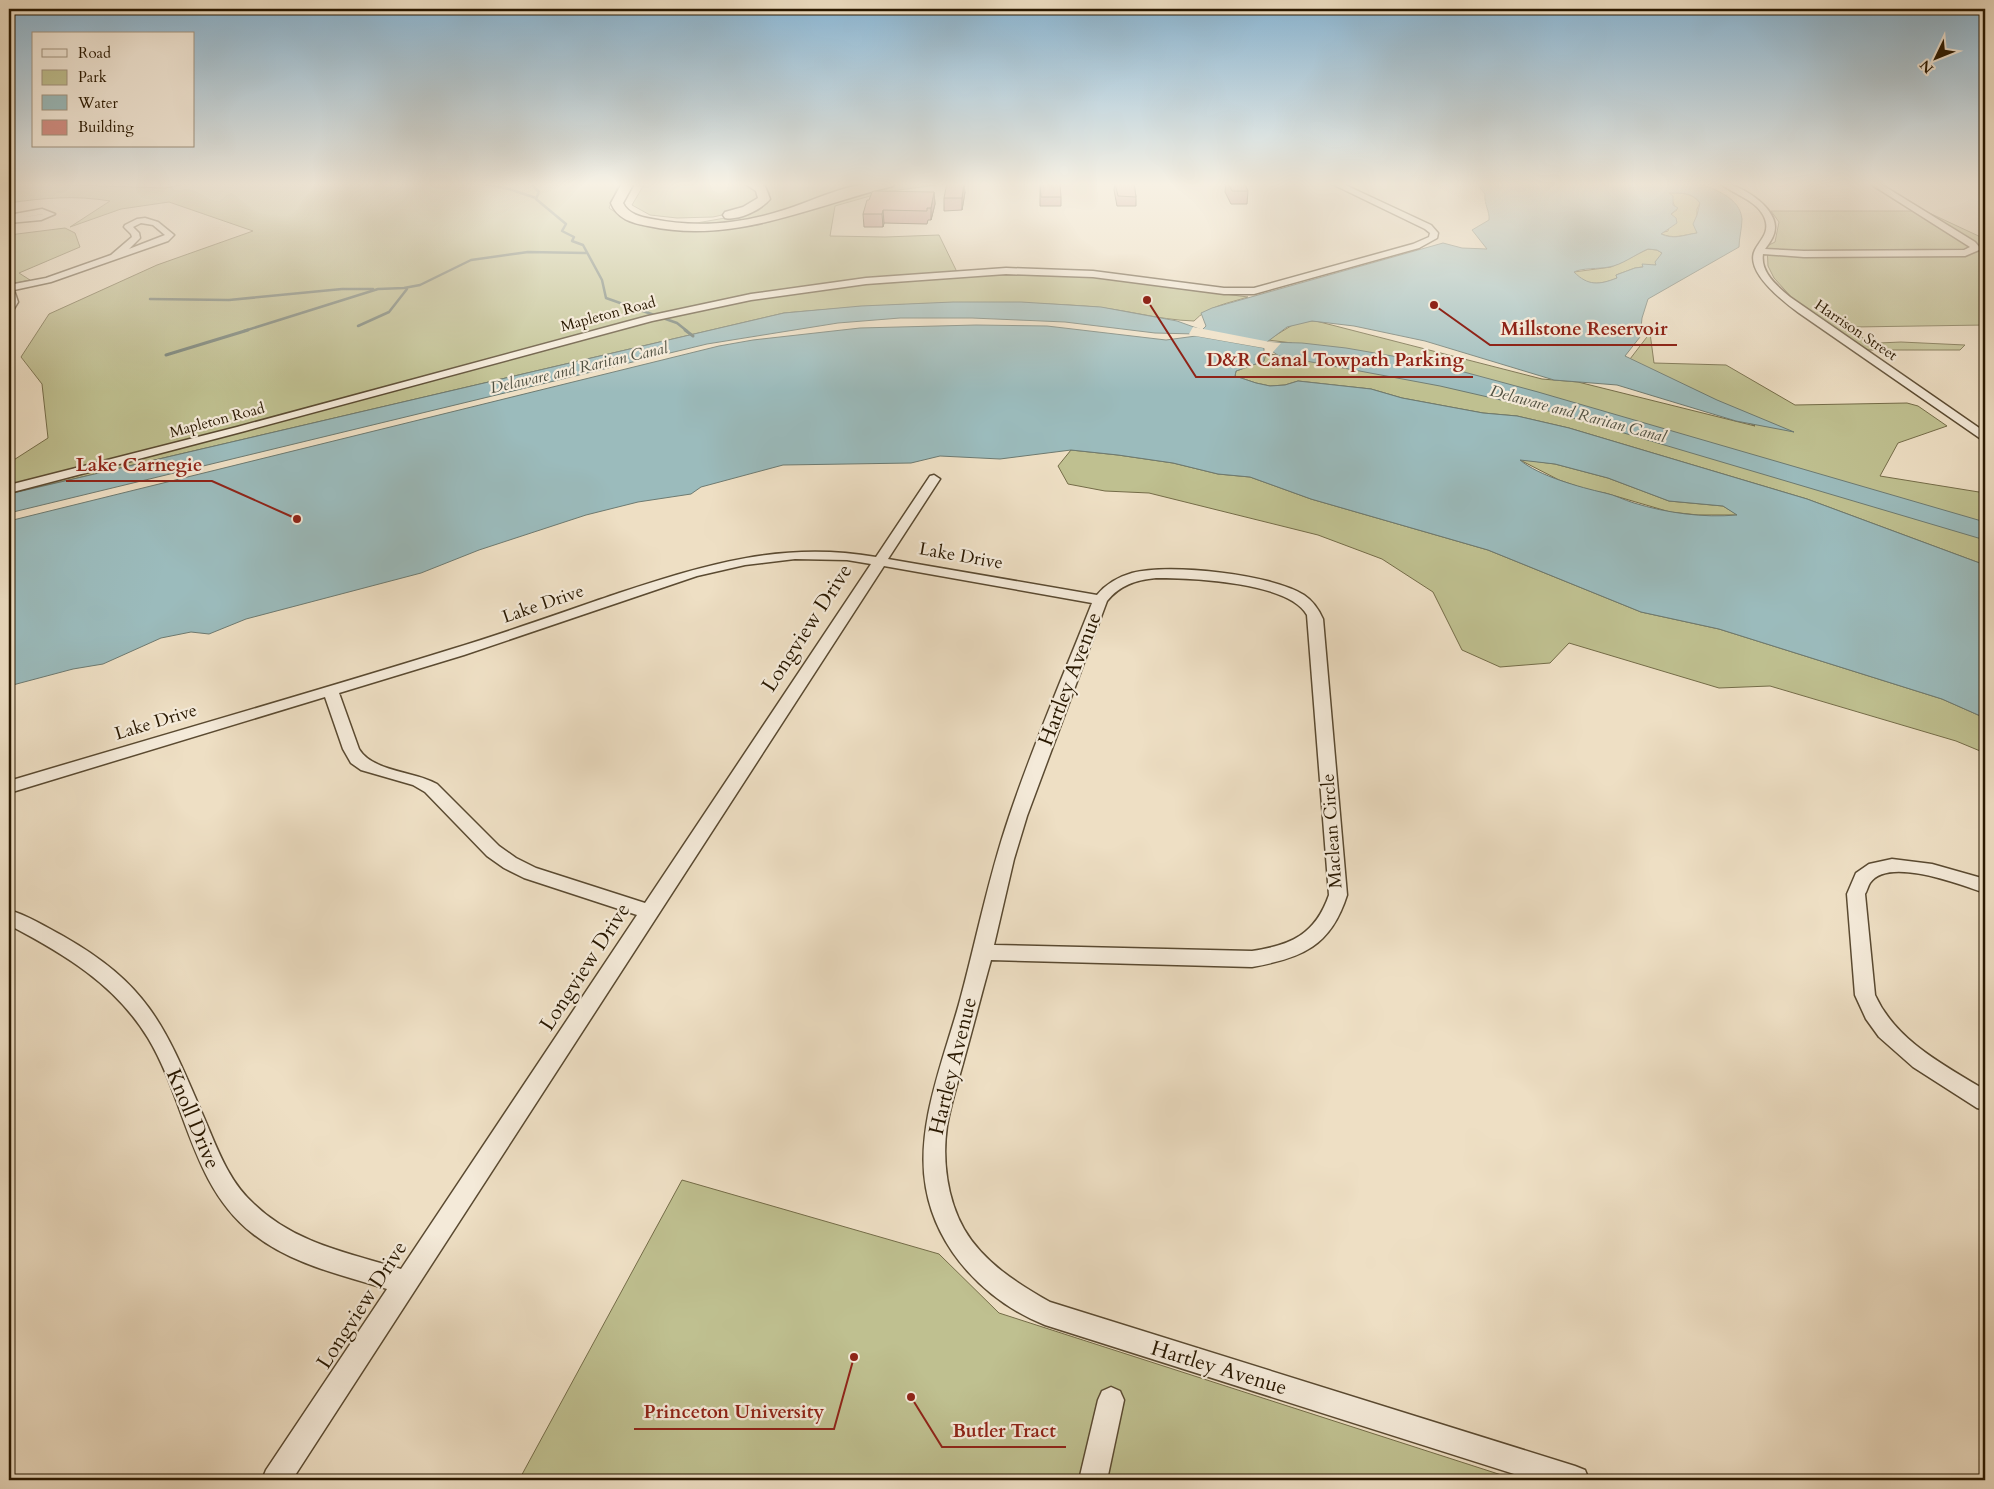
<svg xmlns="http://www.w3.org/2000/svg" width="1994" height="1489" font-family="Cardo,serif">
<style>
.green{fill:#bfc090;stroke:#746c48}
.water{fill:#9bbbbc;stroke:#6d7a71;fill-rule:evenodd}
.pier{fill:#eedfc4}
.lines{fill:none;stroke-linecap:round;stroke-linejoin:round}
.stream-far1{stroke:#6d7a71;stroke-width:2.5}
.stream{stroke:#6d7a71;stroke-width:3}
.minor-casing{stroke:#5a4a31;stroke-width:3}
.highway-casing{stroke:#291800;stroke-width:3}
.minor{fill:#f4ead9;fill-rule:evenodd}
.highway{fill:#eedfc4;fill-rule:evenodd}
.wall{fill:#b57c73;stroke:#291800}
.shaded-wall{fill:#94655e;stroke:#291800}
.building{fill:#d39086;stroke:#291800}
.labels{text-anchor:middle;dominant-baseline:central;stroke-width:4.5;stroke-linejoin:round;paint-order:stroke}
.far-street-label{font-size:15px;fill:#291800;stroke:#f4ead9}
.far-water-label{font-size:16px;font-style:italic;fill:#515142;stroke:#f4ead9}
.street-label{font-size:18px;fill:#291800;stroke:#f4ead9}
.near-street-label{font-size:21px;fill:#291800;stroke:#f4ead9}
.leader{fill:none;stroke:#8f2418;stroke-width:2}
.callout-dot{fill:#8f2418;stroke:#f4ead9;stroke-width:2}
.callout-label{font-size:19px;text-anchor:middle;font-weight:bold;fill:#8f2418;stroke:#f4ead9;stroke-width:4.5;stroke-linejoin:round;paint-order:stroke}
</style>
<rect width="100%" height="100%" fill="#eedfc4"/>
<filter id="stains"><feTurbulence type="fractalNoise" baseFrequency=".004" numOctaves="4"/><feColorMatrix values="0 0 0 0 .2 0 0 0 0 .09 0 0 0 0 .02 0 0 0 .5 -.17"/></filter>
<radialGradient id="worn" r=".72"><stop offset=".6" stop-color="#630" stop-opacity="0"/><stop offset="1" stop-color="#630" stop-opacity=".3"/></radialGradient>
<g class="green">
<path d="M9,183l156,5 27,-5h427l-10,25 21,14 39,7 54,1 36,-5 109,-34 31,-7 52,-1 -67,9 -49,14 -5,30 55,1 54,-2 18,37 18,3 108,1 165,21c-19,6 -40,9 -54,24 -37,-1 -73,-13 -110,-15 -100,-7 -200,-2 -300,7l-775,181v-31l39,-25 -6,-54 -21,-27 28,-43 108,-49 96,-34 -84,-29 -48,7 -51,18 40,-26c-35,-6 -67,-3 -101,2z"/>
<polygon points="645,183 738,183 748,186 762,197 740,211 713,217 677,218 650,215 632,205"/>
<polygon points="754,183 877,183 760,218 727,224 691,224 742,215 764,205 770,193 762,185"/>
<path d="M1668,193c11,0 24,-1 32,10l-3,6v24c-14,2 -24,7 -37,0l8,-2 3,-17 6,-4z"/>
<polygon points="1771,211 1925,211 1985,239 1985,325 1854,327 1851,331 1854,335 1879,343 1901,342 1965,345 1960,350 1863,350 1794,300 1774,278 1768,266 1767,246 1775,242 1779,222"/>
<polygon points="65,228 75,233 80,247 19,273 30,280 16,283 9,277 9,235"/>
<path d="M1648,249l9,1 5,3 -6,12 -21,3 -19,7 1,3c-14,6 -33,10 -43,-6l37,-5z"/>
<polygon points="1299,321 1316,321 1542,379 1578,382 1755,426 1630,359 1650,333 1654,363 1726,365 1795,405 1907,403 1918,406 1947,426 1898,443 1880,476 1985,493 1985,565 1807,499 1569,428 1517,416 1483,413 1402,398 1371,389 1298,381 1285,385 1270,386 1256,383 1235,376 1236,371 1264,361 1266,354 1283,355 1292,343 1268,340"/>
<polygon points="1071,450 1118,455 1173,463 1218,474 1250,477 1311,499 1488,550 1641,612 1719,629 1942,699 1985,718 1985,753 1956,741 1770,686 1719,688 1569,643 1550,663 1500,667 1462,650 1433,592 1382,559 1318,535 1149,493 1105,491 1068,484 1058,466"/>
<polygon points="1518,459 1555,464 1608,478 1669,501 1723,506 1738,515 1698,515 1670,512 1605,493 1588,490 1559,480"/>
<polygon points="682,1180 939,1254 999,1313 1517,1480 519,1480"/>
</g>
<g class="water">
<path d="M1476,183h223c17,7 41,15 43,36 0,9 -3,19 -3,28l-91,52 -6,19 -2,19 -15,19 92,44 77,32 -58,-11 -119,-36 -63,-5 -129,-39 -71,-15 -42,-5 -25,6 -20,15 35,1 44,5 81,14 111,30 447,130v18l-432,-128 -113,-26 -161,-30 -13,-9 -70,-13 -41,-1 -90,-11 -93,-4h-72l-62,5 -131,21 -698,169v-19l775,-181 77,-7 92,-4h68l80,5 76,14 25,9 4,-4 -5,-13 11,-5 231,-65 19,5 25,1 -15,-19 17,-10c1,-9 -5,-15 -4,-26zM1669,193c11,0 24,-1 31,10l-3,12 -4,9 4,9c-14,2 -23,7 -36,1l16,-11 -1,-5 -5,-4 7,-6 -5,-3v-9zM1648,249l9,1 5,3 -7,9 1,3 -14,-1 1,3 -8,1 -19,7 1,3c-18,7 -29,8 -43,-6 7,-4 25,-3 35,-5 13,-2 27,-13 39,-18z"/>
<path d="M976,325l71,1 119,14 30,-4 68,12v13l-28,10 -1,5 21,7 14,3 15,-1 13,-4 73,8 31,9 81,15 34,3 52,12 238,71 178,66v153l-43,-19 -223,-70 -78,-17 -153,-62 -177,-51 -61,-22 -32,-3 -45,-11 -55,-8 -47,-5 -71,9 -60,-3 -29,7 -128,2 -82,22 -10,7 -53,8 -52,13 -107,35 -58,23 -175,46 -37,15 -18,-2 -30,6 -58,26 -30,5 -64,17v-165l710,-175 34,-6 107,-12zM1520,460l35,4 53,14 61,23 54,5 14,9c-34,3 -70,-2 -103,-12 -10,-3 -19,-8 -29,-10 -26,-6 -66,-17 -85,-33z"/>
</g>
<polygon class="pier" points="1193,327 1270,342 1281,343 1273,352 1269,352 1264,348 1190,335 1189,334"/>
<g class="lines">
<g class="stream-far1">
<polyline points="480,183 509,189 536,198"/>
<polyline points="530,183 539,192 536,199 566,224 562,231 574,237 572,241 583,245 602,280 606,298 677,323 687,331"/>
<polyline points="150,299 229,300 342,289 373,289"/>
<polyline points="358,326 389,312 407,289"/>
<polyline points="244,331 378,289 404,288 420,285 471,260 528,252 586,253"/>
</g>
<g class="stream">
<polyline points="685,330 693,336"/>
<polyline points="166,355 248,330"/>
</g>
<g class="minor-casing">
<g id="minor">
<polygon points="1330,183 1341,183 1431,225 1438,233 1437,238 1419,248 1254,294 1224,294 1093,277 1006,274 866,284 751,300 652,321 245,431 9,493 9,485 237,427 648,316 751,294 866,278 1006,268 1093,271 1224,288 1254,288 1413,244 1429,237 1430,233 1425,229"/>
<path d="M1720,183c19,0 55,23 55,44 0,9 -5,15 -10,22l39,2 160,-1 6,-3 -101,-64h10l96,59 5,6 -1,2 -14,6 -161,1 -41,-3c-3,18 14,32 27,43l195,135v8l-4,-1 -182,-126c-15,-11 -55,-41 -44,-63 5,-10 15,-17 10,-31 -7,-19 -31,-24 -45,-36z"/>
<path d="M42,209l13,5 -14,6 -32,3v-8zM42,214h1l-23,4z"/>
<path d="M145,218l13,4 16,13 -6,6 -117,41 -37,8 4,12 -6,10 -3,1v-28l37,-7 65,-23 21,-18 -1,-3 -7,-7 1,-2 12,-6zM141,223l12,2 12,10 -36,14 11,-11 -1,-5 -6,-6z"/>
<path d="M934,475l6,4 -52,80 209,36c9,-11 21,-18 35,-22 37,-10 139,1 172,22 9,6 15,15 19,24l24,276c-16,51 -45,63 -95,72l-261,-7c-9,32 -17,64 -26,96 -6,23 -14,46 -18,70 -5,34 0,73 17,103 19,33 54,55 86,73l525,164 10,4 4,10h-56l-488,-155c-58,-23 -108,-74 -119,-137 -11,-59 17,-127 33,-184 17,-62 29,-126 50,-187 24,-72 55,-143 83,-214l-208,-37 -592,914h-30l4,-10 121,-181c-45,-14 -97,-25 -135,-56 -61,-48 -66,-132 -104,-195 -33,-54 -84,-84 -139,-113v-15c18,5 37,17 54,26 86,49 102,91 139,177 14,32 25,67 52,91 40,39 95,49 147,65l236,-354 -113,-37 -20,-10 -17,-12 -62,-64 -12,-7 -52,-15 -10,-7 -8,-14 -18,-52 -316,96v-12c147,-44 295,-86 443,-132 56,-17 111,-37 167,-56 88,-29 164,-52 257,-36l54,-81zM795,559l52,1 24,4 -226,339 -109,-35 -20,-10 -17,-12 -62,-62c-23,-13 -64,-12 -78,-35l-20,-56 125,-38 233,-79 48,-11zM1156,578c35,0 133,4 151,37l22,280c-14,40 -38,50 -77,56l-258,-6 20,-86 13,-43 80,-215c13,-16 29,-21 49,-23z"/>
<path d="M1892,859l40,5 53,15v14c-24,-8 -97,-37 -115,-10 -2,3 -3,8 -5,11l10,101c21,46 69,70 110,95v20l-8,-2 -64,-41 -34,-30 -13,-18 -11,-24 -8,-101 9,-21 13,-9z"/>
<polygon points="1111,1387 1120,1391 1124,1400 1107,1480 1079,1480 1098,1400 1102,1391"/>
</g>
</g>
<g class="highway-casing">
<g id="highway">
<path d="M622,183h12l-11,20c5,11 18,14 29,16 44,9 89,5 132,-9 28,-9 58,-24 88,-27 7,-1 15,0 23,0l-2,3c-82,20 -159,59 -245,40 -16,-3 -31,-7 -37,-23z"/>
<path d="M744,183h15l6,3 5,13c-9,11 -31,22 -45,19l-2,-3 2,-3 18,-5 15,-9 -2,-7z"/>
</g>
</g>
<use href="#minor" class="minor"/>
<use href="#highway" class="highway"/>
</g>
<g class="wall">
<polygon points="1040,183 1061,197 1061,206 1040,206"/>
<polygon points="1115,183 1134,183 1136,197 1136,206 1117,206 1114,190"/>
<polygon points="1226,183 1244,183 1248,191 1247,204 1231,204 1225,192"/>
<polygon points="934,192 935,204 931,220 928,220 927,224 884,223 883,227 864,227 863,214"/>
<polygon points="965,192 962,210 944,211 944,198"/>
</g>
<g class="shaded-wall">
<polygon points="964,183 965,192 962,210 962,198"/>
<polygon points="934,192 935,204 931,220 931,208"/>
<polygon points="883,210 884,223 883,227 882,214"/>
</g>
<g class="building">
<polygon points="947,183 964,183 962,198 944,198"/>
<polygon points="1040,183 1060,183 1061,197 1041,197"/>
<polygon points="1115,183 1134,183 1136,197 1118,196"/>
<polygon points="1228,183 1244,183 1248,191 1232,191"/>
<polygon points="874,191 934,192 931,208 927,208 927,211 883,210 882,214 863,214 867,200 869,200 872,192"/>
</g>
<linearGradient id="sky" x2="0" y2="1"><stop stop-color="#89b7d6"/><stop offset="0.47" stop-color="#f7f1e4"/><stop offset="1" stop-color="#f7f1e4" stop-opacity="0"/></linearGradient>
<rect width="1994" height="392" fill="url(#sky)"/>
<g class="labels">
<g class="far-street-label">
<text transform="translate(608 314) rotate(-15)">Mapleton Road</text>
<text transform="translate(1856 330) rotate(34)">Harrison Street</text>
<text transform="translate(217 420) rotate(-15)">Mapleton Road</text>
</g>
<g class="far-water-label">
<text transform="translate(579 368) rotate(-13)">Delaware and Raritan Canal</text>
<text transform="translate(1578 414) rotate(15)">Delaware and Raritan Canal</text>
</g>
<g class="street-label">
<text transform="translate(961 556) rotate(10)">Lake Drive</text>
<text transform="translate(543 604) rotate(-19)">Lake Drive</text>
<text transform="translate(156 722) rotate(-17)">Lake Drive</text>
<text transform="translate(1332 831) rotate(-94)">Maclean Circle</text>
</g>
<g class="near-street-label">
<text transform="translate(807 628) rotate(-57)">Longview Drive</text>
<text transform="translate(1070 679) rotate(-69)">Hartley Avenue</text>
<text transform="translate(585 967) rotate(-57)">Longview Drive</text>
<text transform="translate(953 1066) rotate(-76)">Hartley Avenue</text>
<text transform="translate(193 1119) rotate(67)">Knoll Drive</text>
<text transform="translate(362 1305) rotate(-57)">Longview Drive</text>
<text transform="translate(1219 1368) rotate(17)">Hartley Avenue</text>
</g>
</g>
<path class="leader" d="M1434 305L1490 345H1677M1147 300L1196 377H1473M297 519L212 481H66M854 1357L834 1429H634M911 1397L942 1447H1066"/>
<g class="callout-dot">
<circle cx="1434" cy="305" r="5"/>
<circle cx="1147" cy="300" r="5"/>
<circle cx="297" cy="519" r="5"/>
<circle cx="854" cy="1357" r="5"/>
<circle cx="911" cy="1397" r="5"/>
</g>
<g class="callout-label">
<text x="1584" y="335">Millstone Reservoir</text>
<text x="1335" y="366">D&amp;R Canal Towpath Parking</text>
<text x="139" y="471">Lake Carnegie</text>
<text x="734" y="1418">Princeton University</text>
<text x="1004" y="1437">Butler Tract</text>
</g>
<rect width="1994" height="1489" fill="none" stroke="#eedfc4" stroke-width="30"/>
<rect x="10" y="10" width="1974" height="1469" fill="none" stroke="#291800" stroke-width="2.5"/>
<rect x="15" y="15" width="1964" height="1459" fill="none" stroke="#291800"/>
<rect x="32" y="32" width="162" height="115" fill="#f4ead9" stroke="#a39682"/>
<rect x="42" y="49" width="25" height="8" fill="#f4ead9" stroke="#a39682"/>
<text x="78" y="58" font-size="15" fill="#291800">Road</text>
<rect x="42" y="70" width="25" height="15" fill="#bfc090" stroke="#a39682"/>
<text x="78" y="82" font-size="15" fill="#291800">Park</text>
<rect x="42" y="95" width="25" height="15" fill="#9bbbbc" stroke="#a39682"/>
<text x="78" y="108" font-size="15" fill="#291800">Water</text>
<rect x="42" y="120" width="25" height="15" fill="#d39086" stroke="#a39682"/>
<text x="78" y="132" font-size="15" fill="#291800">Building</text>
<g transform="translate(1936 58) rotate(227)" stroke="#f4ead9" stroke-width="4" paint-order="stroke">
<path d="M0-4L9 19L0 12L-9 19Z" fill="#291800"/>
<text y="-8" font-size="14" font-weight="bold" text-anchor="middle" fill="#291800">N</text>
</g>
<rect width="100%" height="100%" filter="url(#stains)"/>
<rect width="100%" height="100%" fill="url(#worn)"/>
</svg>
